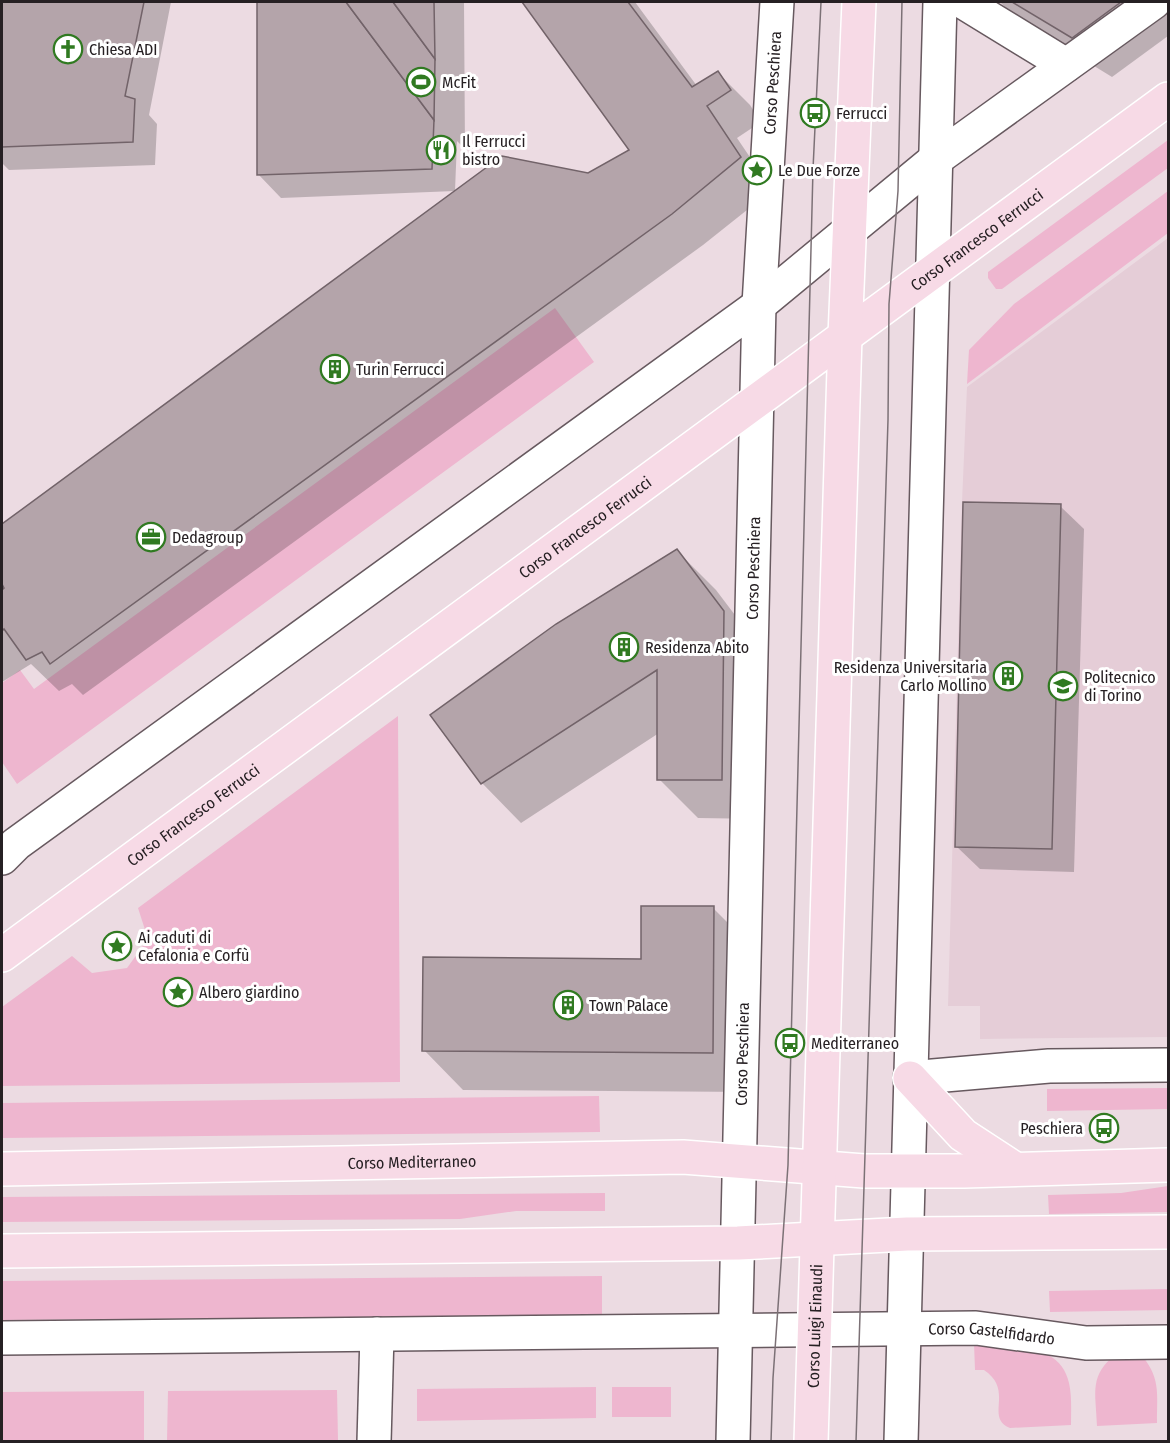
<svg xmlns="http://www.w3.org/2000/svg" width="1170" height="1443" font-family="'Fira Sans Condensed',sans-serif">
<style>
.built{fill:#e5cdd7}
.green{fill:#eeb6cf}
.shadow{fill:#0003}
.building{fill:#b4a4aa;stroke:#726369;stroke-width:1.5}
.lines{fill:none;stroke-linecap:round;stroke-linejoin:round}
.minor-casing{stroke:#67595f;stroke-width:36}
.major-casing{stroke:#fff;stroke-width:36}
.minor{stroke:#fff;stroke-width:33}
.major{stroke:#f7dae6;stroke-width:33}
.tram{stroke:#7c7176;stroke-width:1.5}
.labels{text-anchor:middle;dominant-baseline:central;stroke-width:6;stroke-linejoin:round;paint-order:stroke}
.poi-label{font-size:16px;fill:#262023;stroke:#fff;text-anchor:start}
.street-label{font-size:16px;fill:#262023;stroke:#fff}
</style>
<rect width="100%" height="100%" fill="#ecdbe2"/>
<polygon class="built" points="1168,238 1168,1037 980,1039 980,1006 948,1006 962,502 967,387"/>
<g class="green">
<polygon points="1168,140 1168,168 1002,289 996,289 988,278 988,272"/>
<polygon points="1168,191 1168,233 967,384 969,350 1014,304"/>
<polygon points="555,308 594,362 17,784 2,762 2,683 20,670 34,689"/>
<polygon points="398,716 400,1082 2,1086 2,1007 72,956 92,973 127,968 148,939 138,908"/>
<polygon points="1168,1088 1168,1109 1047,1111 1047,1089"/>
<polygon points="599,1096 600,1132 2,1138 2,1103"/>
<polygon points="1168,1186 1168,1212 1049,1214 1048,1195 1121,1193"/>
<polygon points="605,1193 605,1211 516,1211 460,1219 2,1222 2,1197"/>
<polygon points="602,1276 602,1315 2,1320 2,1281"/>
<polygon points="1168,1289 1168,1310 1050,1312 1049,1291"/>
<path d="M974,1343c34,4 86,-2 95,40 3,13 2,29 2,42l-61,3c-26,-11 5,-37 -26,-58h-9z"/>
<path d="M1118,1352h21c22,25 18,40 18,71l-60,3c-1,-35 -9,-50 21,-74z"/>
<polygon points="596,1387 596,1418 417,1421 417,1389"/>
<rect x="612" y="1387" width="59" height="30"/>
<polygon points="337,1390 338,1440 167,1441 168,1391"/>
<polygon points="144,1391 144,1441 2,1441 2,1392"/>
</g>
<g class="shadow">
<polygon points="2,2 171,2 149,115 157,124 155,165 9,170 2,163"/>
<polygon points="258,2 464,2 465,149 457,141 455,191 281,198 258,174"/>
<polygon points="524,2 635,2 697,86 718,73 750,105 761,122 737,138 772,190 703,245 83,695 72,684 59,691 31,664 2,682 2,592 6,589 2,581 2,526 502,157 588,175 631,151"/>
<polygon points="1000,2 1168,2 1168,36 1112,77 1016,18"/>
<polygon points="1060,506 1084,529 1074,872 980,869 956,846"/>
<polygon points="677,551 716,590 763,652 761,819 698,818 659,779 659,733 521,823 482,783 432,715"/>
<polygon points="713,908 752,947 751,1092 463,1090 424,1050 642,960"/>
</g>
<g class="building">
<polygon points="2,2 144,2 125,96 135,99 133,142 2,147"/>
<polygon points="257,2 346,2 434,120 432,169 257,175"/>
<polygon points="346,2 393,2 435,59 434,120"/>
<polygon points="393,2 434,2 435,59"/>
<polygon points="522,2 628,2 692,87 718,71 731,90 707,106 741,157 672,214 50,664 42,652 26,660 4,629 2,631 2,590 4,588 2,584 2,524 502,156 588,173 629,150"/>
<polygon points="1012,2 1121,2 1072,38"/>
<polygon points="963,502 1061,504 1052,849 955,847"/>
<polygon points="677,549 724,611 722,780 657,780 657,670 481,784 430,715 556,624"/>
<polygon points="641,906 714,906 713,1053 422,1051 423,957 641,959"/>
</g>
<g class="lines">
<g class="minor-casing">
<g id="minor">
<polyline points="963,2 1066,65"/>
<polyline points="2,858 16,844 759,305 936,159 1154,2"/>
<polyline points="910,1078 1049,1066 1168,1065"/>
<path id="s1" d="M2,1338l974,-10 110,15 82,-1"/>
<polyline points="374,1442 377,1334"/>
<path id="s2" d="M733,1442l26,-1137 18,-303"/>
<polyline points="901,1442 940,2"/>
</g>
</g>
<g class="major-casing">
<g id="major">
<path id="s3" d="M2,955l1166,-856"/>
<polyline points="910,1078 963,1135 1015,1169"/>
<path id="s4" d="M2,1169l681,-12 181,14h100l204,-6"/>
<polyline points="2,1251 738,1243 907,1234 1168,1232"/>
<path id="s5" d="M811,1442l34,-1106 14,-334"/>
</g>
</g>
<use href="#minor" class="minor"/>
<use href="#major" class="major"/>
<g class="tram">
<polyline points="771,1442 773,1378 788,1165 813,169 821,2"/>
<polyline points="856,1442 888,420 889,304 898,191 902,2"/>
</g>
</g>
<defs>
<g id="church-ring" transform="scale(1.5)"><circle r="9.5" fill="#fff" stroke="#307a21" stroke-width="1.5"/><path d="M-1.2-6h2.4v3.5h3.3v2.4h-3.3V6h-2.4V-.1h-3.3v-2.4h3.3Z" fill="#307a21"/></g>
<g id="stadium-ring" transform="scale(1.5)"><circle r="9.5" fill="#fff" stroke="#307a21" stroke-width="1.5"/><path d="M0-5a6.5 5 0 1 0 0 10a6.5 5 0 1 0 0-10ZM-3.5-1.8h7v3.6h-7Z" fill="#307a21"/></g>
<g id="bus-ring" transform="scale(1.5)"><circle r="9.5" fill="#fff" stroke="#307a21" stroke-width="1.5"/><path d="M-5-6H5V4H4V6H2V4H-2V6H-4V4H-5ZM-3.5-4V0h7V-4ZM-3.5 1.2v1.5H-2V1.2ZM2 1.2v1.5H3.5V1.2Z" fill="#307a21"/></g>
<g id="restaurant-ring" transform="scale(1.5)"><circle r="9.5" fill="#fff" stroke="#307a21" stroke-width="1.5"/><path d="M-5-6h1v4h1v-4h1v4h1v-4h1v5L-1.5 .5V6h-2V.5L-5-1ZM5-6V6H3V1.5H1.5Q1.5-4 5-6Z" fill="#307a21"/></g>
<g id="sight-ring" transform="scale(1.5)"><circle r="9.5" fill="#fff" stroke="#307a21" stroke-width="1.5"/><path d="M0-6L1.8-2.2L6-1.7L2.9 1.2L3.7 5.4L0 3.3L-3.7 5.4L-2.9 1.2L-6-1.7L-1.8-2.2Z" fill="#307a21"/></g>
<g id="building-ring" transform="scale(1.5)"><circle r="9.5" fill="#fff" stroke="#307a21" stroke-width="1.5"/><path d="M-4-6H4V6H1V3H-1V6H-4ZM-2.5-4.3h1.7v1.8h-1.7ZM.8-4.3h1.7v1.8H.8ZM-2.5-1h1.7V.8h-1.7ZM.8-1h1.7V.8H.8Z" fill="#307a21"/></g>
<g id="office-ring" transform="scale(1.5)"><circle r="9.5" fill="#fff" stroke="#307a21" stroke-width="1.5"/><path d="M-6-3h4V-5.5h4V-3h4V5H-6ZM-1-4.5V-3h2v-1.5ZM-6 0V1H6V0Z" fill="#307a21"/></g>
<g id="university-ring" transform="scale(1.5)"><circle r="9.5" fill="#fff" stroke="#307a21" stroke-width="1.5"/><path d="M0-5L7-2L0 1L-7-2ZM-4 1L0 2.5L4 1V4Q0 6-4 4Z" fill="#307a21"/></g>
</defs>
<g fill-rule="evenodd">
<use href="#church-ring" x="68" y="49"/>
<use href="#stadium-ring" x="421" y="82"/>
<use href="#bus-ring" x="815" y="113"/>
<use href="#restaurant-ring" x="441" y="150"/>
<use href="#sight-ring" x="757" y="170"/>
<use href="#building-ring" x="335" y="369"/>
<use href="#office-ring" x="151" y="537"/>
<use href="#building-ring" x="624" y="647"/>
<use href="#building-ring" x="1008" y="676"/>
<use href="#university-ring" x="1063" y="686"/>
<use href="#sight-ring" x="117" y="946"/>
<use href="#sight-ring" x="178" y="992"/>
<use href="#building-ring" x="568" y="1005"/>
<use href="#bus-ring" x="790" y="1043"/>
<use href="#bus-ring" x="1104" y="1128"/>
</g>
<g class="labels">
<g class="poi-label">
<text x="89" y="49">Chiesa ADI</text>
<text x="442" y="82">McFit</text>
<text x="836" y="113">Ferrucci</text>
<text x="462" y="141">Il Ferrucci<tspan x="462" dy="18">bistro</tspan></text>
<text x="778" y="170">Le Due Forze</text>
<text x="356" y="369">Turin Ferrucci</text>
<text x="172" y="537">Dedagroup</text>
<text x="645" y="647">Residenza Abito</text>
<text x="987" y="667" text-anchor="end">Residenza Universitaria<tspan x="987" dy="18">Carlo Mollino</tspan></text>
<text x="1084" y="677">Politecnico<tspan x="1084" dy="18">di Torino</tspan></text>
<text x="138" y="937">Ai caduti di<tspan x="138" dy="18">Cefalonia e Corfù</tspan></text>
<text x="199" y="992">Albero giardino</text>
<text x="589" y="1005">Town Palace</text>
<text x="811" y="1043">Mediterraneo</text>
<text x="1083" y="1128" text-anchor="end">Peschiera</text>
</g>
<g class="street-label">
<text stroke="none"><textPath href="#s2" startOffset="1360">Corso Peschiera</textPath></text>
<text stroke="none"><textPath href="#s3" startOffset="1209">Corso Francesco Ferrucci</textPath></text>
<text stroke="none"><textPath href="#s3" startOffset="723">Corso Francesco Ferrucci</textPath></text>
<text stroke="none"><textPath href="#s2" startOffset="874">Corso Peschiera</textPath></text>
<text stroke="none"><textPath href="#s3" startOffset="237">Corso Francesco Ferrucci</textPath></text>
<text stroke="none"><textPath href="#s2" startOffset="388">Corso Peschiera</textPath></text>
<text stroke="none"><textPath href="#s4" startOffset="410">Corso Mediterraneo</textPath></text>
<text stroke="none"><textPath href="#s5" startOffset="116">Corso Luigi Einaudi</textPath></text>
<text stroke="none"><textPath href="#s1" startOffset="990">Corso Castelfidardo</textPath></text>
</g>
</g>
<rect width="1170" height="1443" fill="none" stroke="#262023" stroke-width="6"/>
</svg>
